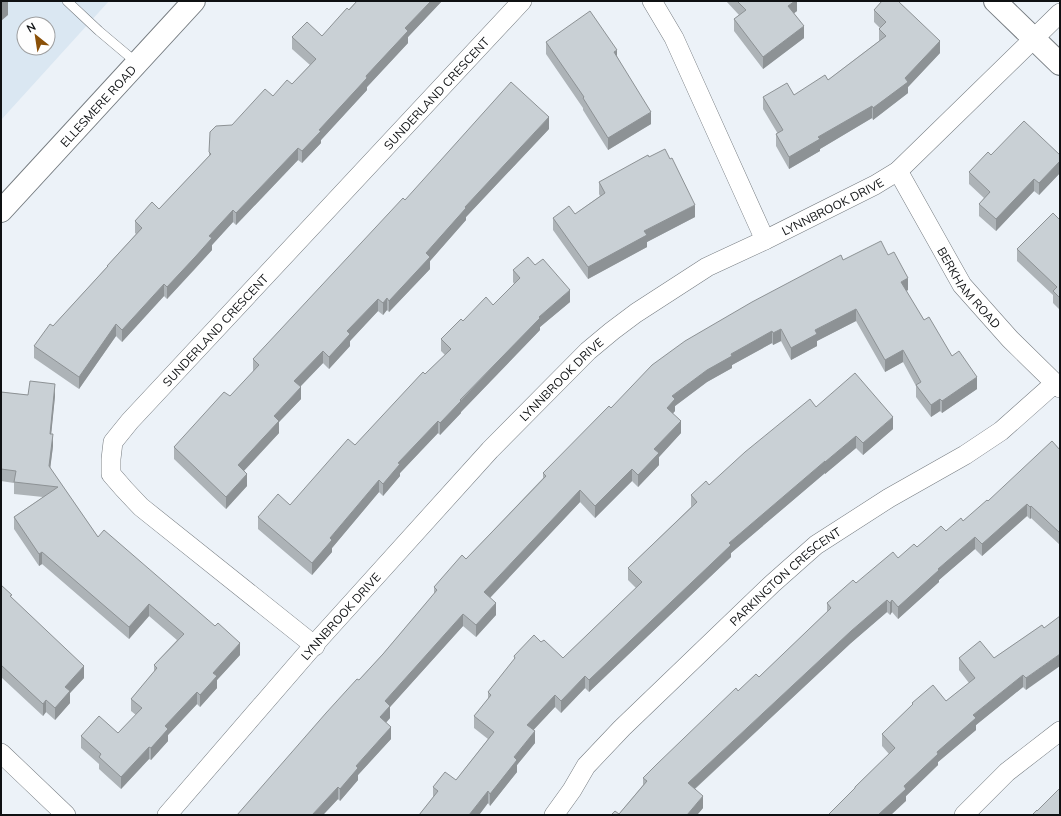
<svg xmlns="http://www.w3.org/2000/svg" width="1061" height="816" font-family="Mulish,sans-serif">
<style>
.built{fill:#dae7f2;fill-rule:evenodd}
.lines{fill:none;stroke-linecap:round;stroke-linejoin:round}
.lane-casing{stroke:#767c81;stroke-width:10}
.street-casing{stroke:#767c81;stroke-width:20}
.secondary-casing{stroke:#767c81;stroke-width:24}
.lane{stroke:#fff;stroke-width:9}
.street{stroke:#fff;stroke-width:19}
.secondary{stroke:#fff;stroke-width:22}
.wall{fill:#adb3b7}
.shaded-wall{fill:#8d9295}
.building{fill:#c9d0d5;stroke:#8d9295}
.labels{text-anchor:middle;dominant-baseline:central;stroke-width:3.5;stroke-linejoin:round;paint-order:stroke}
.street-label{font-size:12px;fill:#0f1113;stroke:#fefefe}
</style>
<rect width="100%" height="100%" fill="#ecf2f8"/>
<path class="built" d="M1,1h108l-108,119zM24,24h24v24h-24z"/>
<g class="lines">
<g class="lane-casing">
<polyline id="lane" points="67,1 99,31 137,63"/>
</g>
<g class="street-casing">
<g id="street">
<polyline points="652,1 674,38 765,240"/>
<path id="s1" d="M898,171l64,114 48,54 50,49"/>
<path id="s2" d="M315,646l-174,-139 -17,-18 -13,-15v-15l2,-17 17,-21 392,-420"/>
<polyline points="1,753 66,815"/>
<path id="s3" d="M167,815l154,-178 169,-187 98,-99 24,-20 24,-18 71,-46 58,-27 110,-55 23,-14 162,-158"/>
<path id="s4" d="M554,815l18,-25 14,-24 36,-38 150,-144 44,-39 73,-47 76,-43 36,-24 54,-48"/>
<polyline points="964,815 1007,772 1060,731"/>
</g>
</g>
<g class="secondary-casing">
<g id="secondary">
<polyline points="995,1 1060,64"/>
<path id="s5" d="M1,211l193,-210"/>
</g>
</g>
<use href="#lane" class="lane"/>
<use href="#street" class="street"/>
<use href="#secondary" class="secondary"/>
</g>
<g class="wall">
<polygon points="357,1 442,1 408,37 408,43 367,87 367,90 321,140 321,143 302,163 298,160 236,225 233,222 212,245 212,250 195,269 167,299 164,296 122,342 116,336 79,389 34,358 34,346 53,326 107,267 107,266 136,234 135,233 135,221 159,209 209,156 209,152 232,125 273,96 292,84 310,65 292,49 292,37 322,36"/>
<polygon points="726,1 797,1 797,11 794,13 804,38 763,69 734,31 734,19 739,15"/>
<polygon points="874,10 940,53 908,87 908,93 873,120 872,118 820,149 820,151 789,169 776,146 776,134 778,134 763,109 763,97 794,95 828,80 879,41 879,29 880,28 874,22"/>
<polygon points="546,42 617,56 651,124 608,150 583,110 583,108 546,54"/>
<polygon points="549,129 466,217 466,220 430,261 430,269 389,312 387,310 383,315 378,311 350,341 350,346 329,369 323,363 300,387 301,399 279,422 279,433 244,471 247,486 226,509 174,459 174,447 230,396 253,372 253,359 405,200"/>
<polygon points="991,155 1060,155 1060,173 1039,195 1034,191 996,231 979,216 979,204 984,198 969,184 969,172"/>
<polygon points="599,182 695,217 647,242 647,247 588,279 553,230 553,218 575,214 600,196 599,194"/>
<polygon points="1060,220 1060,310 1053,303 1053,295 1017,261 1017,249"/>
<polygon points="843,260 908,290 906,291 924,320 977,389 942,413 940,411 931,417 916,397 916,386 903,362 885,372 856,321 817,341 817,346 791,360 781,341 773,345 772,343 732,365 732,368 707,382 675,406 675,411 673,413 681,433 659,457 659,465 638,487 632,481 595,518 580,502 490,598 496,615 476,637 463,626 390,707 390,718 386,723 391,739 358,775 358,780 340,801 338,799 323,815 359,680 383,654 434,594 434,587 466,559 543,478 543,473 611,408"/>
<polygon points="535,265 570,302 540,327 540,330 461,412 461,413 440,435 438,433 400,473 400,476 383,496 379,492 332,548 332,552 312,575 258,529 258,517 290,505 355,445 425,374 445,355 441,351 441,339 463,321 493,305 514,284 513,282 513,270"/>
<polygon points="1,392 28,395 55,396 51,434 53,446 50,468 98,537 240,655 217,680 217,688 200,707 197,704 168,735 168,741 151,760 149,759 121,789 99,769 99,764 81,748 81,736 118,733 136,715 131,711 131,699 154,672 154,665 177,640 149,616 129,639 42,564 39,566 14,529 14,517 43,497 14,494 14,483 1,481"/>
<polygon points="816,407 893,429 863,455 856,448 825,474 825,473 731,553 731,557 589,692 585,688 561,713 555,707 533,730 535,743 517,765 517,772 490,806 488,803 479,815 419,815 433,798 433,787 456,780 488,739 474,728 474,716 488,699 488,692 514,660 514,656 541,642 563,658 636,588 628,580 628,568 691,507 691,495 709,485"/>
<polygon points="1060,450 1060,545 1031,518 1030,519 1027,516 982,556 975,549 939,580 939,582 898,619 892,612 890,615 887,612 851,643 695,789 703,808 697,815 611,815 619,814 643,785 643,778 738,691 759,677 827,612 827,603 856,583 917,547 946,531 963,521 988,501"/>
<polygon points="1,585 12,598 84,678 70,693 70,703 55,720 46,712 43,716 1,677"/>
<polygon points="1042,625 1026,690 1023,687 976,725 976,730 938,762 938,765 906,796 906,801 855,789 855,787 889,754 882,746 882,734 912,705 912,703 946,701 969,683 959,670 959,658 994,658"/>
</g>
<g class="shaded-wall">
<polygon points="1,1 8,1 8,15 1,21"/>
<polygon points="431,1 442,1 408,37 408,43 367,87 367,90 321,140 321,143 302,163 302,151 319,130 366,76 405,28"/>
<polygon points="795,1 797,1 797,11 788,18 788,6"/>
<polygon points="804,26 804,38 763,69 763,57"/>
<polygon points="940,41 940,53 908,87 908,93 873,120 873,108 905,78"/>
<polygon points="617,50 617,62 614,52"/>
<polygon points="872,106 872,118 820,149 820,151 789,169 789,157 818,137"/>
<polygon points="651,112 651,124 608,150 608,138"/>
<polygon points="549,117 549,129 466,217 466,220 430,261 430,269 389,312 389,301 426,253 465,207"/>
<polygon points="298,148 298,160 236,225 236,213"/>
<polygon points="1060,161 1060,173 1039,195 1039,183"/>
<polygon points="1034,179 1034,191 996,231 996,219"/>
<polygon points="695,205 695,217 647,242 647,247 588,279 588,267 644,231"/>
<polygon points="233,210 233,222 212,245 212,250 167,299 167,287 209,236"/>
<polygon points="908,278 908,290 901,294 901,282"/>
<polygon points="164,284 164,296 122,342 122,330"/>
<polygon points="570,290 570,302 540,327 540,330 461,412 461,413 440,435 440,423 539,317"/>
<polygon points="387,298 387,310 383,315 383,303"/>
<polygon points="378,299 378,311 350,341 350,346 329,369 329,357 347,331"/>
<polygon points="856,309 856,321 817,341 817,346 791,360 791,348 815,330"/>
<polygon points="116,324 116,336 79,389 79,377"/>
<polygon points="781,329 781,341 773,345 773,333"/>
<polygon points="772,331 772,343 732,365 732,368 707,382 675,406 675,411 667,420 667,408 672,396 707,370 731,354"/>
<polygon points="903,350 903,362 885,372 885,360"/>
<polygon points="323,351 323,363 294,393 294,381"/>
<polygon points="977,377 977,389 942,413 942,401"/>
<polygon points="55,384 55,396 50,446 50,434"/>
<polygon points="301,387 301,399 279,422 279,433 238,477 238,465 274,416"/>
<polygon points="940,399 940,411 931,417 931,405"/>
<polygon points="893,417 893,429 863,455 863,443"/>
<polygon points="438,421 438,433 400,473 400,476 383,496 383,484 398,463"/>
<polygon points="681,421 681,433 659,457 659,465 638,487 638,475 654,449"/>
<polygon points="53,434 53,446 49,478 49,466"/>
<polygon points="856,436 856,448 825,474 825,462"/>
<polygon points="825,461 825,473 731,553 731,557 589,692 589,680 729,543"/>
<polygon points="632,469 632,481 595,518 595,506"/>
<polygon points="247,474 247,486 226,509 226,497"/>
<polygon points="379,480 379,492 332,548 332,552 312,575 312,563 330,538"/>
<polygon points="580,490 580,502 484,604 484,592"/>
<polygon points="1027,504 1027,516 982,556 982,544"/>
<polygon points="1031,506 1031,518 1030,519 1030,507"/>
<polygon points="975,537 975,549 939,580 939,582 898,619 898,607 938,569"/>
<polygon points="42,552 42,564 39,566 39,554"/>
<polygon points="887,600 887,612 851,643 688,795 688,783 851,631"/>
<polygon points="892,600 892,612 890,615 890,603"/>
<polygon points="496,603 496,615 476,637 476,625"/>
<polygon points="149,604 149,616 129,639 129,627"/>
<polygon points="463,614 463,626 390,707 390,718 380,729 380,717 385,701"/>
<polygon points="240,643 240,655 217,680 217,688 200,707 200,695 213,673"/>
<polygon points="1060,654 1060,666 1026,690 1026,678"/>
<polygon points="84,666 84,678 70,693 70,703 55,720 55,708 65,687"/>
<polygon points="1023,675 1023,687 976,725 976,730 938,762 938,765 906,796 906,801 891,815 878,815 904,786 937,752 973,715"/>
<polygon points="585,676 585,688 561,713 561,701"/>
<polygon points="197,692 197,704 168,735 168,741 151,760 151,748 165,726"/>
<polygon points="555,695 555,707 527,737 527,725"/>
<polygon points="46,700 46,712 43,716 43,704"/>
<polygon points="391,727 391,739 358,775 358,780 340,801 340,789 356,766"/>
<polygon points="535,731 535,743 517,765 517,772 490,806 490,794 514,757"/>
<polygon points="149,747 149,759 121,789 121,777"/>
<polygon points="338,787 338,799 323,815 312,815"/>
<polygon points="488,791 488,803 479,815 469,815"/>
<polygon points="703,796 703,808 697,815 687,815"/>
</g>
<g class="building">
<polygon points="357,1 431,1 405,28 408,31 366,76 367,78 319,130 321,131 302,151 298,148 236,213 233,210 209,236 212,238 195,257 167,287 164,284 122,330 116,324 79,377 34,346 50,324 53,326 108,266 107,266 142,228 135,221 152,202 159,209 211,154 209,152 210,132 216,126 232,125 265,89 273,96 287,80 292,84 316,59 292,37 307,22 322,36 347,8 349,10"/>
<polygon points="737,1 795,1 788,6 804,26 763,57 734,19 746,10"/>
<polygon points="882,1 898,1 940,41 905,78 908,82 873,108 872,106 818,137 820,139 789,157 776,134 783,130 763,97 787,83 794,95 825,75 828,80 886,36 879,29 886,22 874,10"/>
<polygon points="590,11 617,50 614,52 651,112 608,138 583,98 584,97 546,42"/>
<polygon points="511,82 549,117 465,207 466,208 426,253 430,257 389,301 387,298 383,303 378,299 347,331 350,334 329,357 323,351 294,381 301,387 274,416 279,421 238,465 247,474 226,497 174,447 224,392 230,396 259,365 253,359 403,198 405,200"/>
<polygon points="1024,121 1060,155 1060,161 1039,183 1034,179 996,219 979,204 990,192 969,172 988,152 991,155"/>
<polygon points="665,149 670,159 672,158 695,205 644,231 647,235 588,267 553,218 569,206 575,214 605,193 599,182 648,155 649,157"/>
<polygon points="1053,213 1060,220 1060,298 1053,291 1057,287 1017,249"/>
<polygon points="881,241 888,255 894,252 908,278 901,282 924,320 929,317 952,356 959,351 977,377 942,401 940,399 931,405 916,385 921,382 903,350 885,360 856,309 815,330 817,334 791,348 781,329 773,333 772,331 731,354 732,356 707,370 672,396 675,399 667,408 681,421 654,449 659,453 638,475 632,469 595,506 580,490 484,592 496,603 476,625 463,614 385,701 390,706 380,717 391,727 356,766 358,768 340,789 338,787 312,815 237,815 326,713 357,679 359,680 383,654 437,590 434,587 462,555 466,559 546,476 543,473 609,406 611,408 652,365 685,341 752,302 841,255 843,260"/>
<polygon points="528,257 535,265 543,259 570,290 539,317 540,318 460,400 461,401 440,423 438,421 398,463 400,464 383,484 379,480 330,538 332,540 312,563 258,517 278,494 290,505 348,439 355,445 423,372 425,374 451,349 441,339 461,319 463,321 486,297 493,305 520,278 513,270"/>
<polygon points="855,373 893,417 863,443 856,436 825,462 825,461 729,543 731,545 589,680 585,676 561,701 555,695 527,725 535,731 514,757 517,760 490,794 488,791 469,815 419,815 438,791 433,787 445,772 456,780 494,732 474,716 491,695 488,692 515,658 514,656 534,635 541,642 544,640 563,658 642,582 628,568 697,502 691,495 706,481 709,485 745,452 810,399 816,407"/>
<polygon points="30,381 55,384 50,434 53,434 49,466 98,537 104,530 215,626 218,623 240,643 213,673 217,676 200,695 197,692 165,726 168,729 151,748 149,747 121,777 99,757 101,754 81,736 99,716 118,733 142,708 131,699 157,668 154,665 184,634 149,604 129,627 42,552 39,554 14,517 58,487 14,482 16,471 1,469 1,392 28,395"/>
<polygon points="1052,441 1060,450 1060,533 1031,506 1030,507 1027,504 982,544 975,537 938,569 939,570 898,607 892,600 890,603 887,600 851,631 688,783 703,796 687,815 611,815 615,811 619,814 647,781 643,778 657,764 736,688 738,691 756,674 759,677 831,608 827,603 853,580 856,583 893,552 898,558 914,544 917,547 941,526 946,531 961,518 963,521 987,500 988,501"/>
<polygon points="1,585 12,595 10,596 84,666 65,687 70,691 55,708 46,700 43,704 1,665"/>
<polygon points="1060,616 1060,654 1026,678 1023,675 973,715 976,718 937,752 938,754 904,786 906,789 878,815 828,815 855,788 855,787 895,748 882,734 913,704 912,703 933,685 946,701 975,678 959,658 980,641 994,658 1042,625 1044,628"/>
<polygon points="1060,788 1060,815 1032,815 1037,810 1037,811"/>
</g>
<g class="labels">
<g class="street-label">
<text stroke="none"><textPath href="#s2" startOffset="775">SUNDERLAND CRESCENT</textPath></text>
<text stroke="none"><textPath href="#s5" startOffset="143">ELLESMERE ROAD</textPath></text>
<text stroke="none"><textPath href="#s3" startOffset="912">LYNNBROOK DRIVE</textPath></text>
<text stroke="none"><textPath href="#s1" startOffset="137">BERKHAM ROAD</textPath></text>
<text stroke="none"><textPath href="#s2" startOffset="451">SUNDERLAND CRESCENT</textPath></text>
<text stroke="none"><textPath href="#s3" startOffset="588">LYNNBROOK DRIVE</textPath></text>
<text stroke="none"><textPath href="#s4" startOffset="334">PARKINGTON CRESCENT</textPath></text>
<text stroke="none"><textPath href="#s3" startOffset="264">LYNNBROOK DRIVE</textPath></text>
</g>
</g>
<rect width="1061" height="816" fill="none" stroke="#0f1113" stroke-width="4"/>
<g transform="translate(36 36) rotate(330)"><circle r="19" fill="#fefefe" stroke="#9e9fa0"/>
<path d="M0-3L7 15L0 10L-7 15Z" fill="#8a5008"/>
<text y="-6" font-size="11" font-weight="bold" text-anchor="middle" fill="#0f1113">N</text>
</g>
</svg>
